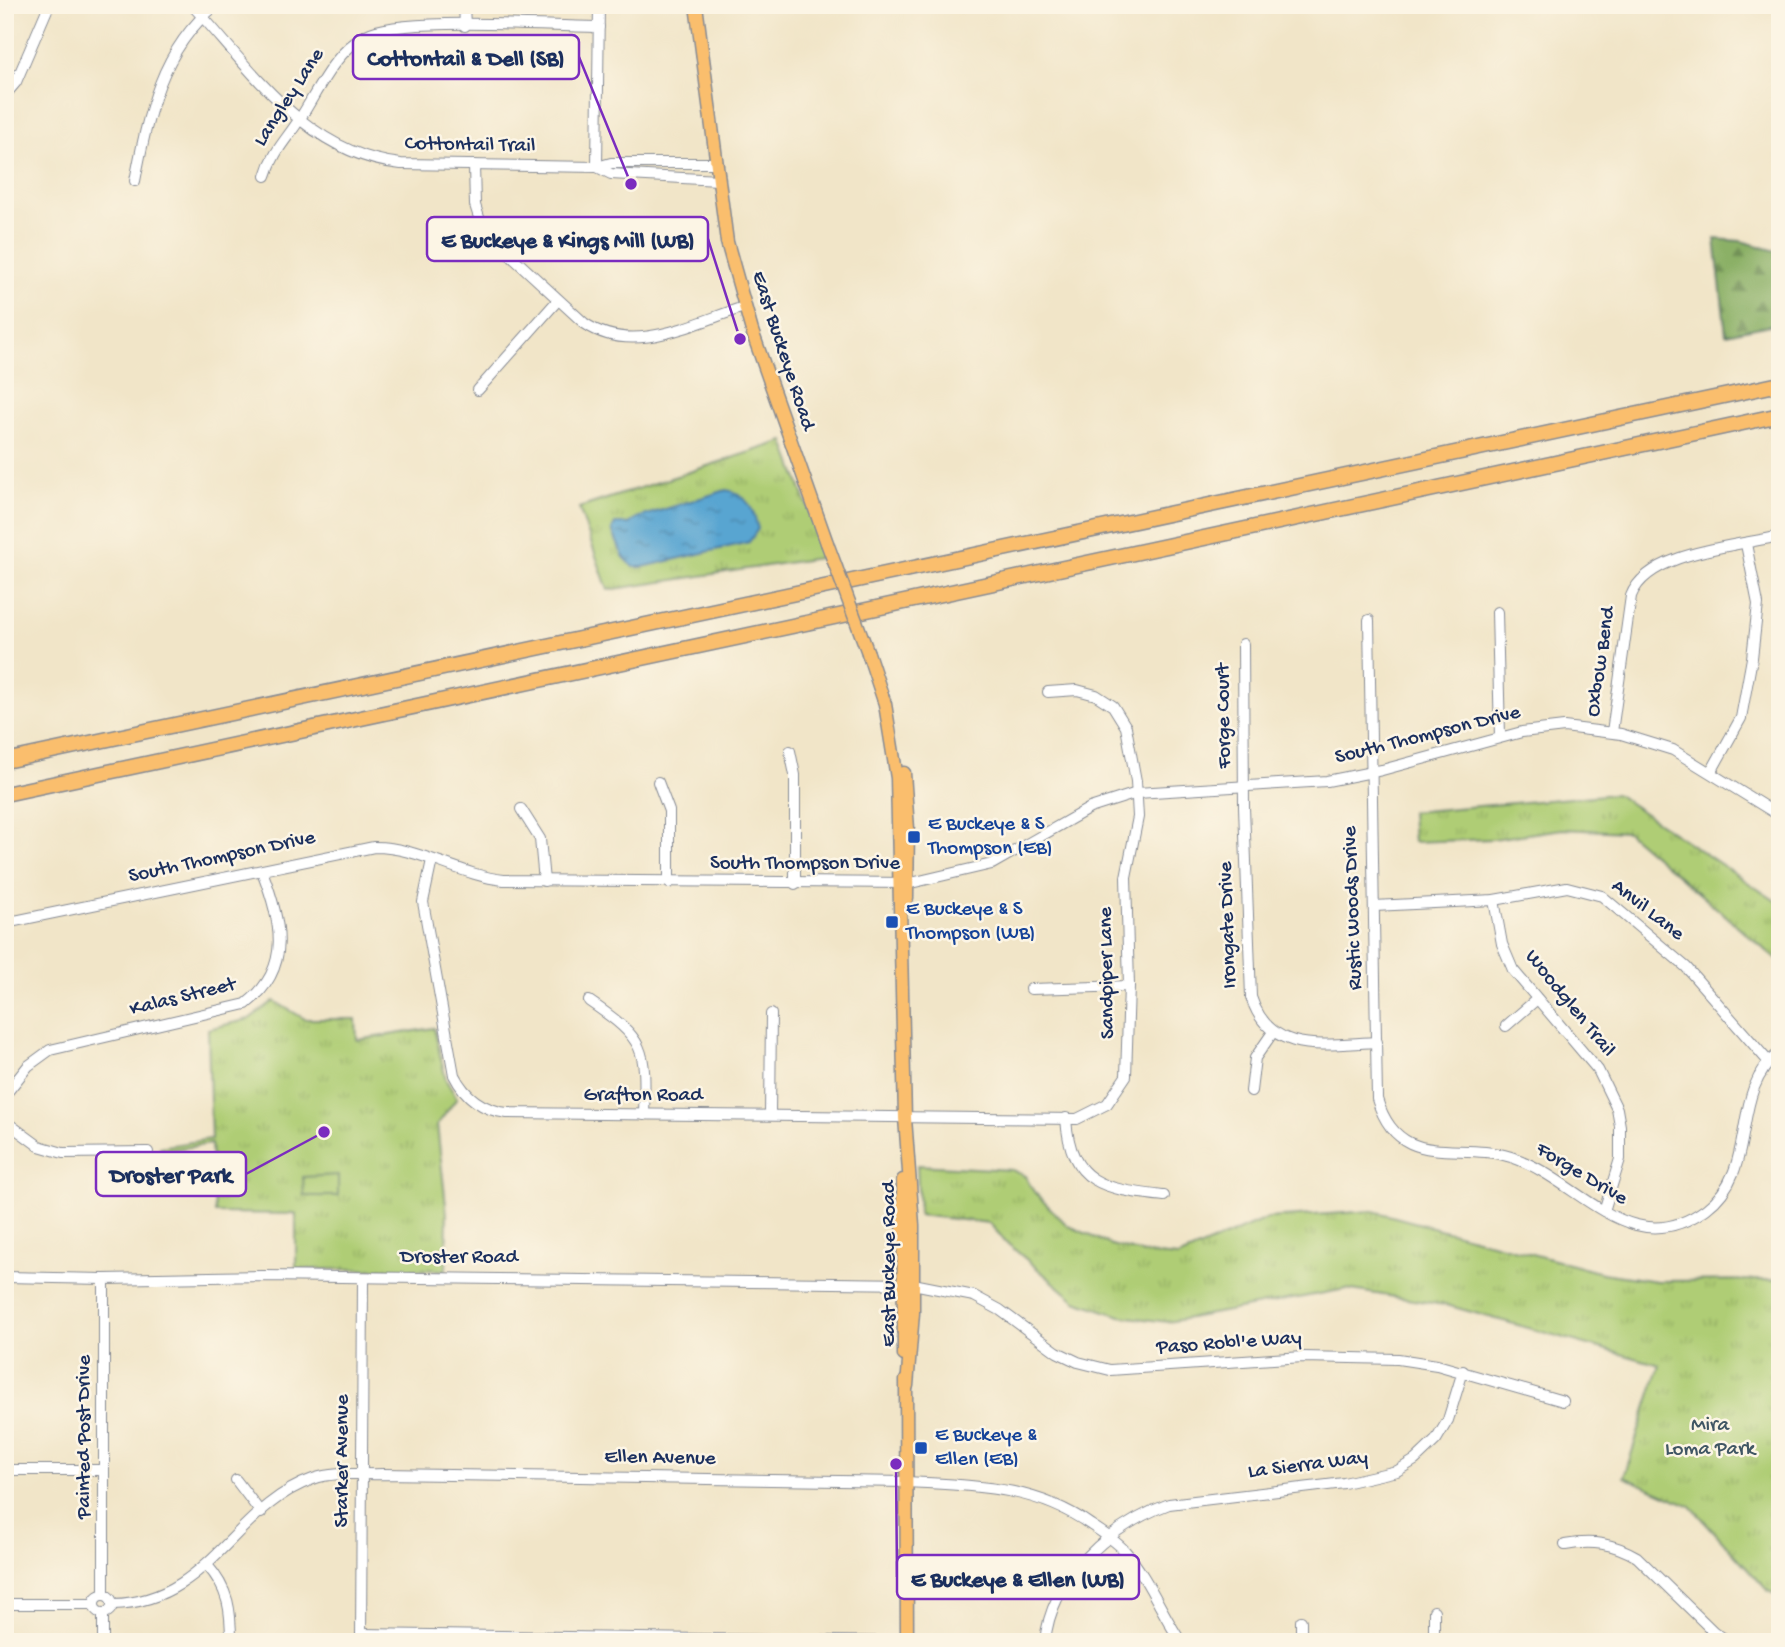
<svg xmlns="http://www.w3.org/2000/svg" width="1785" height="1647" font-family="'Gochi Hand',sans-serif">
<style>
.grass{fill:url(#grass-tufts);stroke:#657e69;stroke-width:2}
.forest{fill:url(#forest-firs);stroke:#537062;stroke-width:2}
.garden{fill:#afcd74;stroke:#657e69;stroke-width:2}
.water{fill:url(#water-ripples);stroke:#3a6a98;stroke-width:2}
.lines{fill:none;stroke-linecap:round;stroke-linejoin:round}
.minor-casing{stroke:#868a93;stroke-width:12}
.major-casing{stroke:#868a93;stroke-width:15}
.highway-casing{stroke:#868a93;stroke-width:17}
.minor{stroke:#fff;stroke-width:10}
.major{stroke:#fabe6d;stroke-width:12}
.highway{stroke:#fabe6d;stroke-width:14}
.major-bridge-casing{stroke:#868a93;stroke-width:15;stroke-linecap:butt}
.major-bridge{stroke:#fabe6d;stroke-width:12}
.transit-dot{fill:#1a4fb4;stroke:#fcf5e5;stroke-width:2.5}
.labels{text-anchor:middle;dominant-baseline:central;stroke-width:5;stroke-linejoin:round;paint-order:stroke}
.street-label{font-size:21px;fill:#1b2f5e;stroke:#fcf5e5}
.transit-label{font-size:21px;fill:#164399;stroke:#fcf5e5;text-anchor:start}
.park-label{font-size:21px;fill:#405664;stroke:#fcf5e5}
.leader{fill:none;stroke:#7b2cbf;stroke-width:2.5}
.callout-dot{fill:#7b2cbf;stroke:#fcf5e5;stroke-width:2.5}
.callout{fill:#fcf5e5;stroke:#7b2cbf;stroke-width:2.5}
.callout-label{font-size:23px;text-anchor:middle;font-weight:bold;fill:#1b2f5e}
</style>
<defs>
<pattern id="grass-tufts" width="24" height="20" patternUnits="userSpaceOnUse" patternTransform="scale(1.75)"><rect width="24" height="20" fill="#afcd74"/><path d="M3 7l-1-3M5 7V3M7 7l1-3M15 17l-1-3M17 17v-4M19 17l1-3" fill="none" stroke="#96b067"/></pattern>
<pattern id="forest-firs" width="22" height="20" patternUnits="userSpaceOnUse" patternTransform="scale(1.75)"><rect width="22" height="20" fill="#8bb066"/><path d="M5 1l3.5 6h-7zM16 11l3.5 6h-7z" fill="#719057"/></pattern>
<pattern id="water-ripples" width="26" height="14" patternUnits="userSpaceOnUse" patternTransform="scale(1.75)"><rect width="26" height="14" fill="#59a5d1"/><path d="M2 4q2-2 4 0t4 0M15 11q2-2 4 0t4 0" fill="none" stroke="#4987ad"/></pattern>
</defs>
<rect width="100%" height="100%" fill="#fcf5e5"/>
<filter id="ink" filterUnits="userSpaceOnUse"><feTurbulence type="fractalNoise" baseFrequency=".0143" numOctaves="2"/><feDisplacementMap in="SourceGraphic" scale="14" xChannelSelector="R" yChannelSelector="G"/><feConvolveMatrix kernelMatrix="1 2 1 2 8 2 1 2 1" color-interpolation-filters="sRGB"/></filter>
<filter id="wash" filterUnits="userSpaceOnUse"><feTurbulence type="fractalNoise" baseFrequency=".00686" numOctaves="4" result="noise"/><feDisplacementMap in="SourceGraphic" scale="28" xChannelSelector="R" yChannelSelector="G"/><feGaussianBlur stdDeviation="1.57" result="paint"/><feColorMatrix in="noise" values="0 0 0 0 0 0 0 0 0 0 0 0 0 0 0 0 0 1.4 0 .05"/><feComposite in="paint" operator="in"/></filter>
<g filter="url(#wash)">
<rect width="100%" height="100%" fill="#f1e5c8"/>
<g class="grass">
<polygon points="784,441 826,557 608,590 579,508"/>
<polygon points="1616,794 1780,904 1780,962 1627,832 1562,829 1493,839 1413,842 1411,812"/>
<polygon points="274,1001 305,1019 356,1019 357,1040 434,1028 446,1080 457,1098 437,1125 447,1214 446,1270 296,1269 296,1214 215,1213 211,1144 162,1151 160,1147 211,1139 208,1029 249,1019"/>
<polygon points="917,1165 1012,1170 1025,1176 1034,1192 1067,1225 1111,1245 1147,1254 1178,1257 1268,1218 1373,1211 1602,1273 1657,1281 1780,1280 1780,1596 1767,1590 1691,1506 1624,1477 1660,1365 1450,1306 1346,1289 1168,1322 1120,1316 1076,1301 1008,1244 989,1223 919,1215"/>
</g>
<polygon class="forest" points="1715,239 1741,241 1780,252 1780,323 1726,334"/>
<polygon class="garden" points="338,1175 338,1196 304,1196 303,1177"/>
<path class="water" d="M726,490c21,2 28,21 32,39l-9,13 -106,25h-10l-10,-11 -11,-26 3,-6h14l8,-6z"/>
</g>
<g filter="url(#ink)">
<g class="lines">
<g class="minor-casing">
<g id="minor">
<path d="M192,5c60,65 114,149 209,159l196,3 14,-4h104"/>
<polyline points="464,5 465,26"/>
<polyline points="5,95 16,82 49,5"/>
<path d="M474,165l1,40 8,25 101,93c49,34 109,0 160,-16"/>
<polyline points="597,167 599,5"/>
<polyline points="597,167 611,174 718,180"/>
<path d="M266,176c7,-25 22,-38 35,-59 19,-30 33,-64 65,-82 33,-19 187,-8 233,-8"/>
<path d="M135,181c13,-67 26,-132 81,-176"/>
<polyline points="478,390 558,300"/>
<polyline points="1497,612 1500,737"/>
<path d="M1369,620l8,479c22,73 80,41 134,58 67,21 119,108 195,52 55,-41 21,-116 74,-157"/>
<path d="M1243,644l1,163 7,190c19,60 75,47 126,45"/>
<path d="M1612,732l19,-136c17,-45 107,-50 149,-60"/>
<polyline points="790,751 795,775 795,884"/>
<polyline points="1711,772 1741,718 1752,658 1758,604 1746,544"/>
<polyline points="658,782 669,811 669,883"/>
<polyline points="521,809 540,839 544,881"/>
<path d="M432,860l-9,42 31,173c11,22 28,35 53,38l570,6 30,-15 19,-28 3,-90 -3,-109 12,-60 -2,-36 -10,-54 -13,-21 -17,-11 -19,-5 -29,2"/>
<polyline points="1494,900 1502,944 1513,970 1598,1070 1617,1109 1620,1126 1620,1159 1604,1211"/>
<polyline points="1374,906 1494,900 1567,887 1602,896 1686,967 1768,1061"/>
<path d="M5,923l369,-76c45,0 85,28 130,33l407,3 81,-19 98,-56 47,-15 190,-12 55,-11 140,-38 42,-5 57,7 52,16 107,66"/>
<polyline points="1031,989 1129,986"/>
<path d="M589,1001c57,39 57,46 55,114"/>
<polyline points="1506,1026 1537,999"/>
<polyline points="1251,1091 1255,1058 1273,1032"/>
<path d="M5,1095l23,-29 22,-16 196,-46c47,-36 35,-84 16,-133"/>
<polyline points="770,1115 771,1014"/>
<path d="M1066,1118c4,68 40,71 98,78"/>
<polyline points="5,1121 39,1146 63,1153 148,1152"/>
<polyline points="5,1277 104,1279 263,1276 913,1284 974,1296 1000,1310 1057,1352 1078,1362 1110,1370 1303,1357 1398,1359 1437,1365 1563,1401"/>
<polyline points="5,1470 103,1470"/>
<polyline points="236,1480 261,1513"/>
<path d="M1565,1545c27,-5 48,-2 72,12l77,75 15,10"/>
<path d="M207,1565c22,25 24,45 24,77"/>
<circle cx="103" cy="1604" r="9"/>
<polyline points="104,1595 104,1279"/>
<polyline points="5,1604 94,1604"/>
<path d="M113,1604c97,-2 120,-97 200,-125 22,-8 48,-4 70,-5l524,8c67,4 127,3 184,43 11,7 25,16 34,26 23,27 36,61 56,91"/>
<polyline points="103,1613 103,1642"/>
<polyline points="361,1634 899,1642"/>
<polyline points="361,1642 363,1279"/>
<path d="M1045,1642c6,-65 65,-116 124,-138l175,-21 53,-12 18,-11 21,-20 12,-20 15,-49"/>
<polyline points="1301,1642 1301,1621"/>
<polyline points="1434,1642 1434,1611"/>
</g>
</g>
<g class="major-casing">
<g id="major">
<polyline points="696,5 727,242 752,331 827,543"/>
<polyline points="868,653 885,704 897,778 905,1118 913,1225 913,1313 907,1386"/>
<polyline points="904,773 908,829 907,898"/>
<polyline points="903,1180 904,1355"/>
<polyline points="906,1380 907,1642"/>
</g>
</g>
<g class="highway-casing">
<g id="highway">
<polyline points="5,761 1780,384"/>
<polyline points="5,794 1780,415"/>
</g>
</g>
<use href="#minor" class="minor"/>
<use href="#major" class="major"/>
<use href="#highway" class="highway"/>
<g class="major-bridge-casing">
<polyline id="major-bridge" points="827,543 868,653"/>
</g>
<use href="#major-bridge" class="major-bridge"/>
</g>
</g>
<g class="transit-dot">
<rect x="907" y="830" width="14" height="14" rx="3.5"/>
<rect x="885" y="915" width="14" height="14" rx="3.5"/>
<rect x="914" y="1441" width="14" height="14" rx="3.5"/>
</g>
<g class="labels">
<g class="street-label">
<text transform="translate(290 98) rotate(-57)">Langley Lane</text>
<text transform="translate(470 146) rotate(1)">Cottontail Trail</text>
<text transform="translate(782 351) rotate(72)">East Buckeye Road</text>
<text transform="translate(1602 662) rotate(-82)">Oxbow Bend</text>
<text transform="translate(1225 716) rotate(-91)">Forge Court</text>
<text transform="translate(1428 736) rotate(-14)">South Thompson Drive</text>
<text transform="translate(222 858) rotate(-12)">South Thompson Drive</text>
<text x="805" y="864">South Thompson Drive</text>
<text transform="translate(1354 908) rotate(-92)">Rustic Woods Drive</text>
<text transform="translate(1647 911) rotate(38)">Anvil Lane</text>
<text transform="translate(1229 925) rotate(-92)">Irongate Drive</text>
<text transform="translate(1108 973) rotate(-91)">Sandpiper Lane</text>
<text transform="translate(183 998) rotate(-14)">Kalas Street</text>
<text transform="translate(1569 1004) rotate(51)">Woodglen Trail</text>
<text x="643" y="1096">Grafton Road</text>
<text transform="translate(1581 1175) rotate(31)">Forge Drive</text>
<text x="459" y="1258">Droster Road</text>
<text transform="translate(890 1264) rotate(-90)">East Buckeye Road</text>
<text transform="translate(1229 1344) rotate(-4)">Paso Robl'e Way</text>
<text transform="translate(85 1437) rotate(-90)">Painted Post Drive</text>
<text transform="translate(660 1459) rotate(1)">Ellen Avenue</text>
<text transform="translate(343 1461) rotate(-90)">Starker Avenue</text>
<text transform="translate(1308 1466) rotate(-7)">La Sierra Way</text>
</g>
<g class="transit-label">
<text x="928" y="825">E Buckeye &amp; S<tspan x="928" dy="24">Thompson (EB)</tspan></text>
<text x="906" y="910">E Buckeye &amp; S<tspan x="906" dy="24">Thompson (WB)</tspan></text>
<text x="935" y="1436">E Buckeye &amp;<tspan x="935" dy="24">Ellen (EB)</tspan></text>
</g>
<g class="park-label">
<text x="1710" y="1426">Mira<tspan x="1710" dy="24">Loma Park</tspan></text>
</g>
</g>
<path class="leader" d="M631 184L579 57M740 339L708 239M324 1132L246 1174M896 1464L897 1577"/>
<g class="callout-dot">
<circle cx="631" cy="184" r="7"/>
<circle cx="740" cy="339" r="7"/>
<circle cx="324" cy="1132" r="7"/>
<circle cx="896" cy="1464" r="7"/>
</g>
<g class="callout">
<rect x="353" y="35" width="226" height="44" rx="7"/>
<rect x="427" y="217" width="281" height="44" rx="7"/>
<rect x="96" y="1152" width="150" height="44" rx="7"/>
<rect x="897" y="1555" width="242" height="44" rx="7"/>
</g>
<g class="callout-label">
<text x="466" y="65">Cottontail &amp; Dell (SB)</text>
<text x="568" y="247">E Buckeye &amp; Kings Mill (WB)</text>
<text x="171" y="1182">Droster Park</text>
<text x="1018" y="1586">E Buckeye &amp; Ellen (WB)</text>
</g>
<rect width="1785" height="1647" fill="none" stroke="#fcf5e5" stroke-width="28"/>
</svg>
